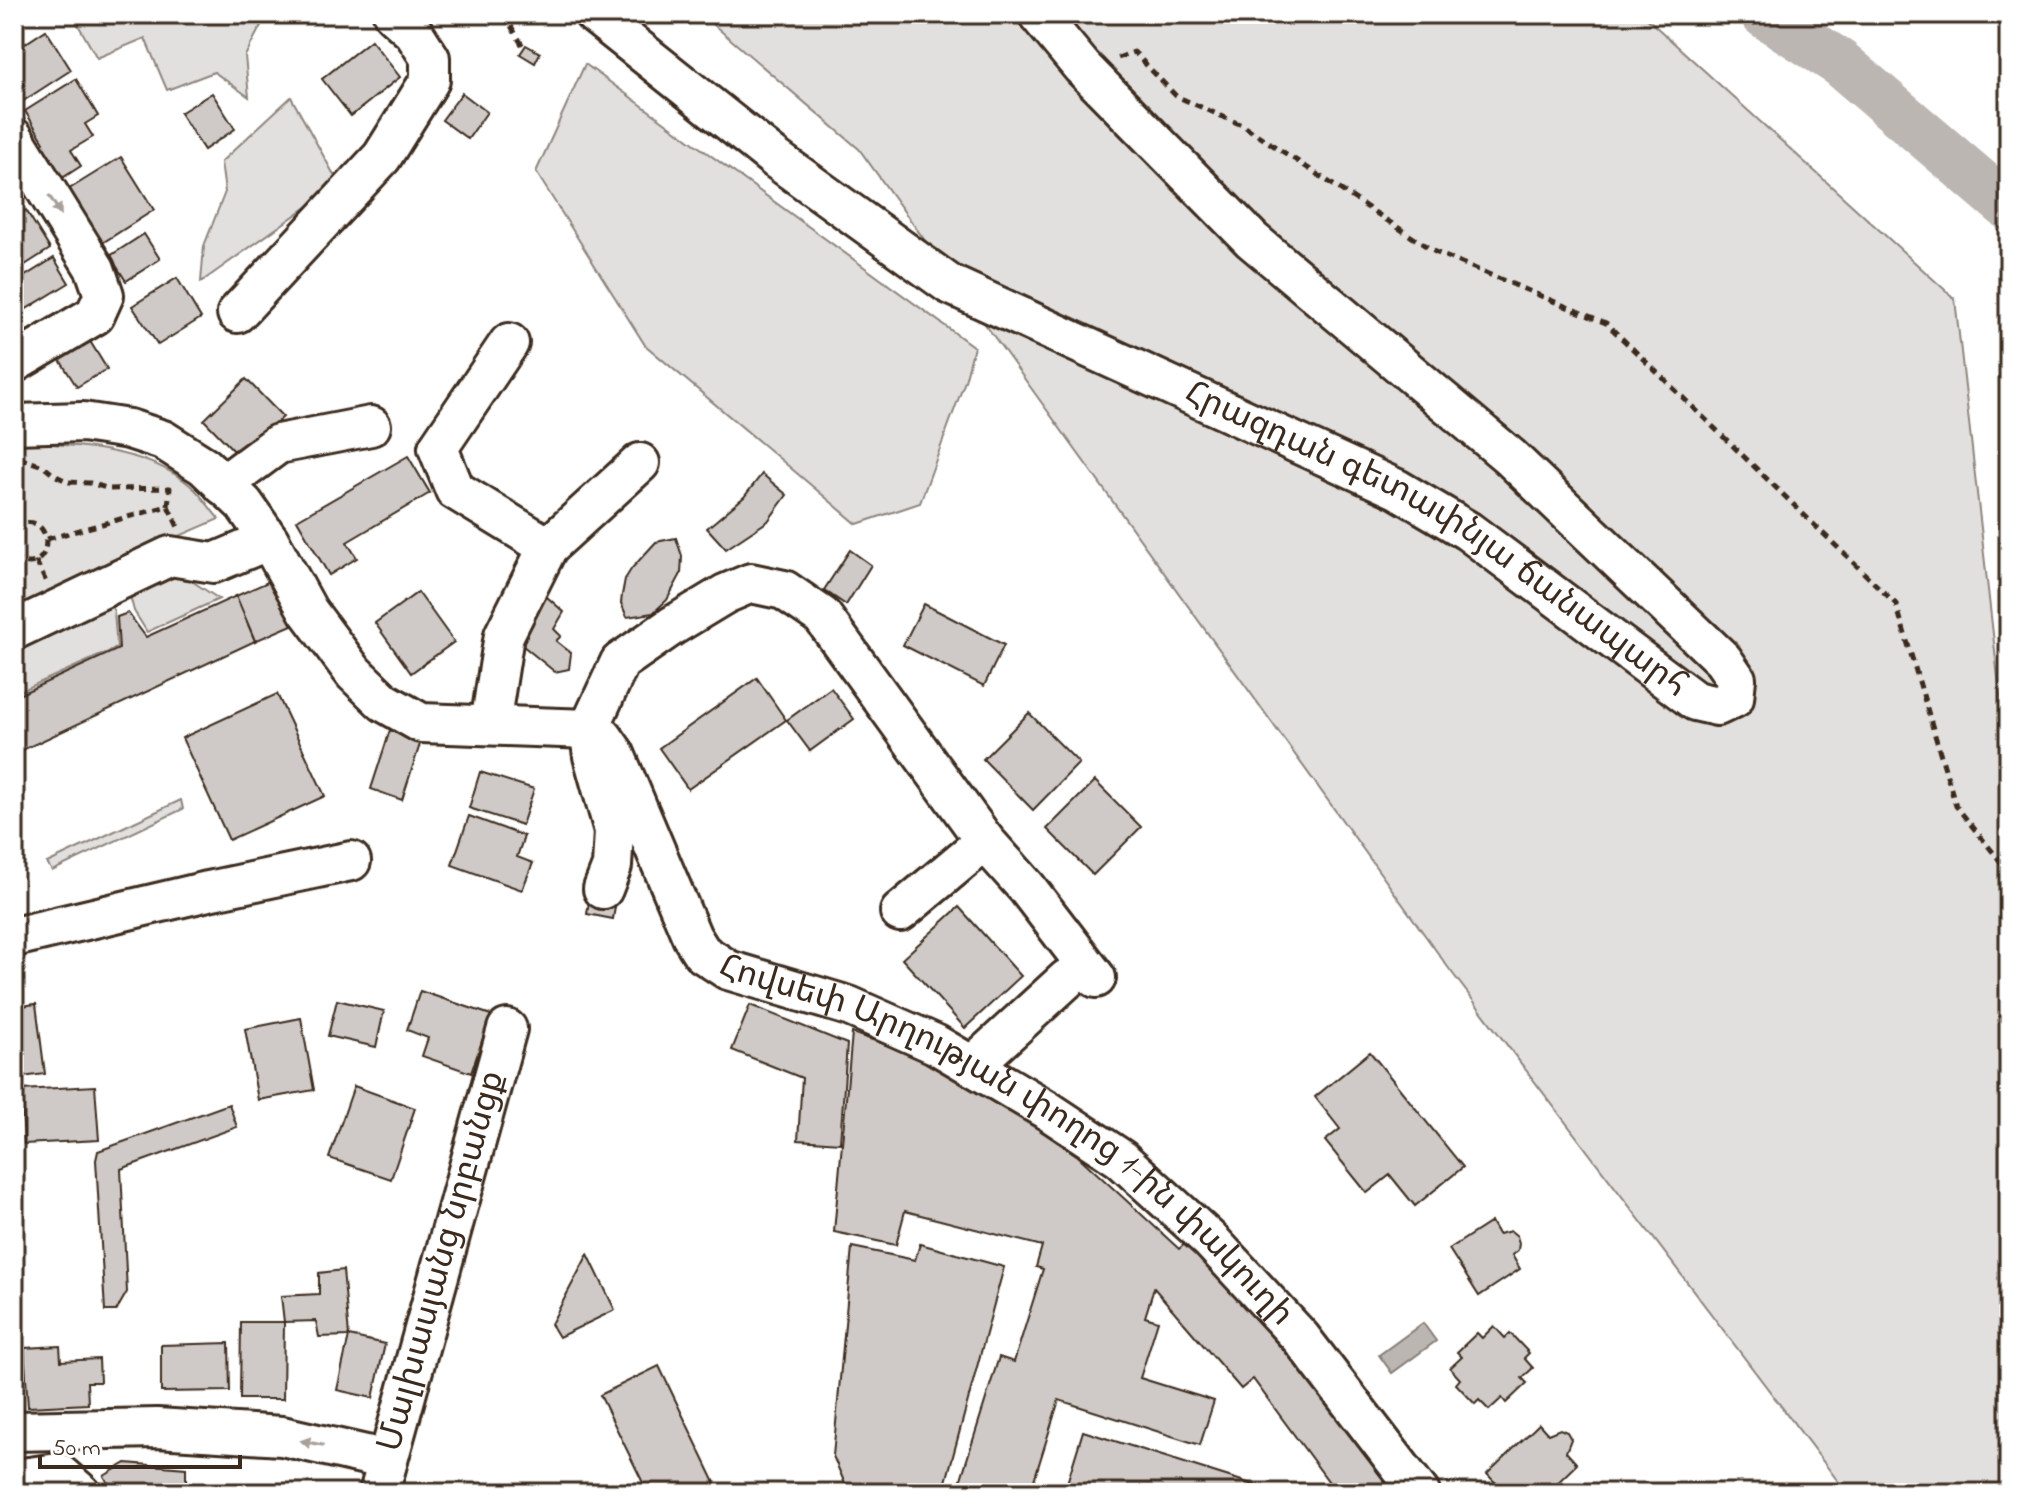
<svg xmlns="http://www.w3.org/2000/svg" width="2023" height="1507" font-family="'Indie Flower','Noto Sans Armenian',sans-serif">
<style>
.green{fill:#e2e0de;stroke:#8e857e;stroke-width:2}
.water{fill:#bcb6b3;stroke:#887e77;stroke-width:2}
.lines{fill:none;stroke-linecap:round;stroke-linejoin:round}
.river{stroke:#bcb6b3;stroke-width:48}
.building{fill:#cfcac7;stroke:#3b2a1e;stroke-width:2}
.minor-casing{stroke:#3b2a1e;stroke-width:44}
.path{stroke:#3b2a1e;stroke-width:5;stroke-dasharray:8 6;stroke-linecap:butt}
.minor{stroke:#fff;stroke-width:38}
.oneway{fill:#a79f9a}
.labels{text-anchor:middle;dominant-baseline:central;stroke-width:6;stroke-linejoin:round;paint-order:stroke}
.street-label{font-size:34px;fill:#3b2a1e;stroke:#fff}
</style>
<rect width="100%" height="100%" fill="#fff"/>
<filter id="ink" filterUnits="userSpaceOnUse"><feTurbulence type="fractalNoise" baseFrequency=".0125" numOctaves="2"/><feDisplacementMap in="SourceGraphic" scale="16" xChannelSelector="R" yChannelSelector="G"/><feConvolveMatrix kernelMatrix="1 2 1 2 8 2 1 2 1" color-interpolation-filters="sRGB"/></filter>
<g filter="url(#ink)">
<g class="green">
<polygon points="72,14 267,14 245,56 249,97 214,72 167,90 145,38 97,58"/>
<polygon points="701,14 1642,14 1955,299 2009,775 2009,1493 1847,1493 1450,970 859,149"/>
<polygon points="585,64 974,347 965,381 920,503 857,524 645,345 536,172"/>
<polygon points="291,97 339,184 201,282 204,246 225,192 221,162"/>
<path d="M14,442c55,2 134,6 177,44 11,9 19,23 28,33l-111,48 -94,45z"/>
<polygon points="169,566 219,599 147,632 134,611 128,588"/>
<polygon points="108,596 114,612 117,648 14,694 14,640"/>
<polygon points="181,800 183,809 52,871 47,863"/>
</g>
<polygon class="water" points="1423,1323 1436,1341 1392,1373 1379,1355"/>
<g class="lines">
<polyline class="river" points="1764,14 1840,63 2009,207"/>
</g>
<g class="building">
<polygon points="46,30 71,70 14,107 14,51"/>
<polygon points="371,40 400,77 351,116 322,79"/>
<polygon points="526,45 540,53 535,63 520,54"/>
<polygon points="76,79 98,116 85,124 93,137 71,150 81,166 53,184 32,150 44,142 25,111"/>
<polygon points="212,93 235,129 204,150 180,113"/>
<polygon points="462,93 487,112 468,139 442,120"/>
<polygon points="121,157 154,210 99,245 66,191"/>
<polygon points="26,210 50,249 14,272 14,217"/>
<polygon points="144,234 160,259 126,281 110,256"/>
<polygon points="54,258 69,283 23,311 14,296 14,283"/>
<polygon points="177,278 201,318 158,345 132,306"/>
<polygon points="88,338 107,369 77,387 58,357"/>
<polygon points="246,379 283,417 241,458 204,420"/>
<polygon points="408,456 430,493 347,542 357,558 329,575 297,520"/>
<polygon points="762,474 787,495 768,521 726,549 707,528 744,497"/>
<polygon points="676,538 682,556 681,574 667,600 653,613 627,617 621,603 622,595 625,579 632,568 656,542"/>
<polygon points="850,550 871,565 846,605 824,590"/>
<polygon points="270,581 292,625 255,641 236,596"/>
<polygon points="418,592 454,642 411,673 375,623"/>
<polygon points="236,596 255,641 14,754 14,697 119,649 117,617 128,613 146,637"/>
<polygon points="547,597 564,612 554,629 561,636 556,641 571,653 569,669 555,672 517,641 526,622"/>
<polygon points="924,604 1004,645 984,686 903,645"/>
<polygon points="757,678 786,720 688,789 659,748"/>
<polygon points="831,688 854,719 810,751 787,720"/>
<polygon points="277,694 325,796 229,840 182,738"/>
<polygon points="1029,713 1079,763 1033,810 983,759"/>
<polygon points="390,730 421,741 402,800 371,789"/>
<polygon points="480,772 534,789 522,825 469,808"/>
<polygon points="1095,781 1141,827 1093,875 1047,829"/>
<polygon points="469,816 524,836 517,857 533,863 522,890 452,865"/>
<polygon points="590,896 616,901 613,919 587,914"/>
<polygon points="959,907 1021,976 965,1028 902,959"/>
<polygon points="420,991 491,1015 471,1073 422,1056 428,1038 407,1030"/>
<polygon points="337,1000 384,1011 376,1047 328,1036"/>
<polygon points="36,1004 45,1074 14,1078 14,1007"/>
<polygon points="750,1005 847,1044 840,1143 798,1140 802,1078 732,1050"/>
<polygon points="301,1018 314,1090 258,1100 245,1029"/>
<polygon points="852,1033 943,1064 1078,1156 1179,1249 1188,1241 1283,1350 1290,1346 1398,1493 1337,1493 1253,1379 1241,1389 1154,1288 1145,1317 1158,1321 1140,1378 1214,1401 1200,1445 1059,1400 1030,1493 1008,1487 1006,1493 968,1493 970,1485 960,1482 999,1357 1014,1362 1043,1269 1036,1267 1042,1246 905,1211 896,1245 834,1232"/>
<polygon points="1370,1052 1463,1167 1415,1206 1390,1175 1367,1193 1325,1141 1340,1129 1315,1097"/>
<polygon points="95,1086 99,1140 24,1144 21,1090"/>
<polygon points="354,1086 415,1108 391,1179 329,1158"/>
<polygon points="229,1104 237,1127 121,1169 127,1292 116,1311 105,1311 96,1160 98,1151"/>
<polygon points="1491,1222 1498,1234 1511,1231 1517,1236 1519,1243 1518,1250 1512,1255 1520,1269 1479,1296 1449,1249"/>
<polygon points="920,1244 1004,1267 943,1493 849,1493 833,1456 852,1247 915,1260"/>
<polygon points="588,1254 615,1310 559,1337 551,1324"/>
<polygon points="343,1270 349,1336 319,1337 316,1321 284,1322 281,1296 319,1294 319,1273"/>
<polygon points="241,1322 284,1322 283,1399 240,1399"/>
<polygon points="1494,1326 1505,1338 1510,1333 1529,1353 1524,1358 1533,1368 1522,1378 1527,1383 1506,1403 1502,1398 1489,1410 1479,1400 1475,1404 1456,1384 1460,1379 1450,1368 1462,1357 1457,1352 1477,1333 1482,1338"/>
<polygon points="349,1336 385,1344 373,1398 337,1390"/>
<polygon points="229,1343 230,1391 161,1392 161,1345"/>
<polygon points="60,1346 61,1361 99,1359 100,1382 87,1382 88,1404 28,1407 24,1348"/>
<polygon points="659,1366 720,1493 648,1493 600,1395"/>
<polygon points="1539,1424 1548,1434 1560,1429 1567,1432 1571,1439 1566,1452 1577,1464 1547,1493 1505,1493 1487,1474"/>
<polygon points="1083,1431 1280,1493 1064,1493"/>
<polygon points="126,1463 186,1468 186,1484 171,1493 114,1493 104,1476"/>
</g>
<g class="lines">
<g class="minor-casing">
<g id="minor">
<path id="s1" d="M594,14l182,145 173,125 448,205 71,42 227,170 22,5 17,-8 2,-19 -13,-19 -214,-204 -257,-216 -170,-173 -44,-53"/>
<polyline points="14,138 95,269 104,295 95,315 14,363"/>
<polyline points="237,313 382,157 430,80 430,58 414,33 393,14"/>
<polyline points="509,343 438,448 455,490 548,547"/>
<path id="s2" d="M14,424l69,-2 46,7 34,11 41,26 40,38 25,36 39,71 46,62 30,29 37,21 168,6 14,8 12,17 77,183 10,16 26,17 121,36 86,38 112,66 74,49 90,82 90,97 119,155"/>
<polyline points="223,485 278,444 371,426"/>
<polyline points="14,630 170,556 214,563 269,540"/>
<polyline points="490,725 504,635 548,547 640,463"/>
<polyline points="603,889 612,866 614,831 593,756 589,729 620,662 672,626 725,594 751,583 784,590 822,616 985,841 1027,888 1096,978"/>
<polyline points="900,912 985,841"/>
<polyline points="14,937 208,891 351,861"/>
<polyline points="972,1066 1067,979"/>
<polyline points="14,1431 157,1428 282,1436 388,1460"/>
<polyline points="14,1479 58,1473 81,1493"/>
<path id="s3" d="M379,1493l128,-464"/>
</g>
</g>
<g class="path">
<polyline points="504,14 524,48"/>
<polyline points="1118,58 1134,52 1176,96 1244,126 1435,252 1606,323 1896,604 1956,806 2009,872"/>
<polyline points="19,458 43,466 54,475 69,482 90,483 110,489 170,488 168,506"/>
<polyline points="14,509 20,523"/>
<path d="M14,527c43,-24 42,56 0,31"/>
<polyline points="47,539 168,506 178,527"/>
<polyline points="36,561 46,582"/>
</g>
<use href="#minor" class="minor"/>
</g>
<defs><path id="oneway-solid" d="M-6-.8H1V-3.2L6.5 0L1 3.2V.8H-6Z" transform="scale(2)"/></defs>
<g class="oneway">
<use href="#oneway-solid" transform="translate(55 205) rotate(58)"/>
<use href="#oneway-solid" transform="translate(312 1443) rotate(-169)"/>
</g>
</g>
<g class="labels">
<g class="street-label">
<text stroke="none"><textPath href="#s1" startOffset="998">Հրազդան գետափնյա ճանապարհ</textPath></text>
<text stroke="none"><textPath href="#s2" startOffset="1326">Հովսեփ Արղության փողոց 1-ին փակուղի</textPath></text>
<text stroke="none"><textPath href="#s3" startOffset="240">Մալխասյանց նրբանցք</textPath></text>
</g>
</g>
<rect width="2023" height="1507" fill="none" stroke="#fff" stroke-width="48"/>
<rect x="24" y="24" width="1975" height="1459" fill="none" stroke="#3b2a1e" stroke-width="3" filter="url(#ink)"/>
<path d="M40 1455v12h200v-12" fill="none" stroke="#3b2a1e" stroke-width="4"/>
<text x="52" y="1455" font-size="24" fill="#3b2a1e" stroke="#ffffff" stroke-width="6" paint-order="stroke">50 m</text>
</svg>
